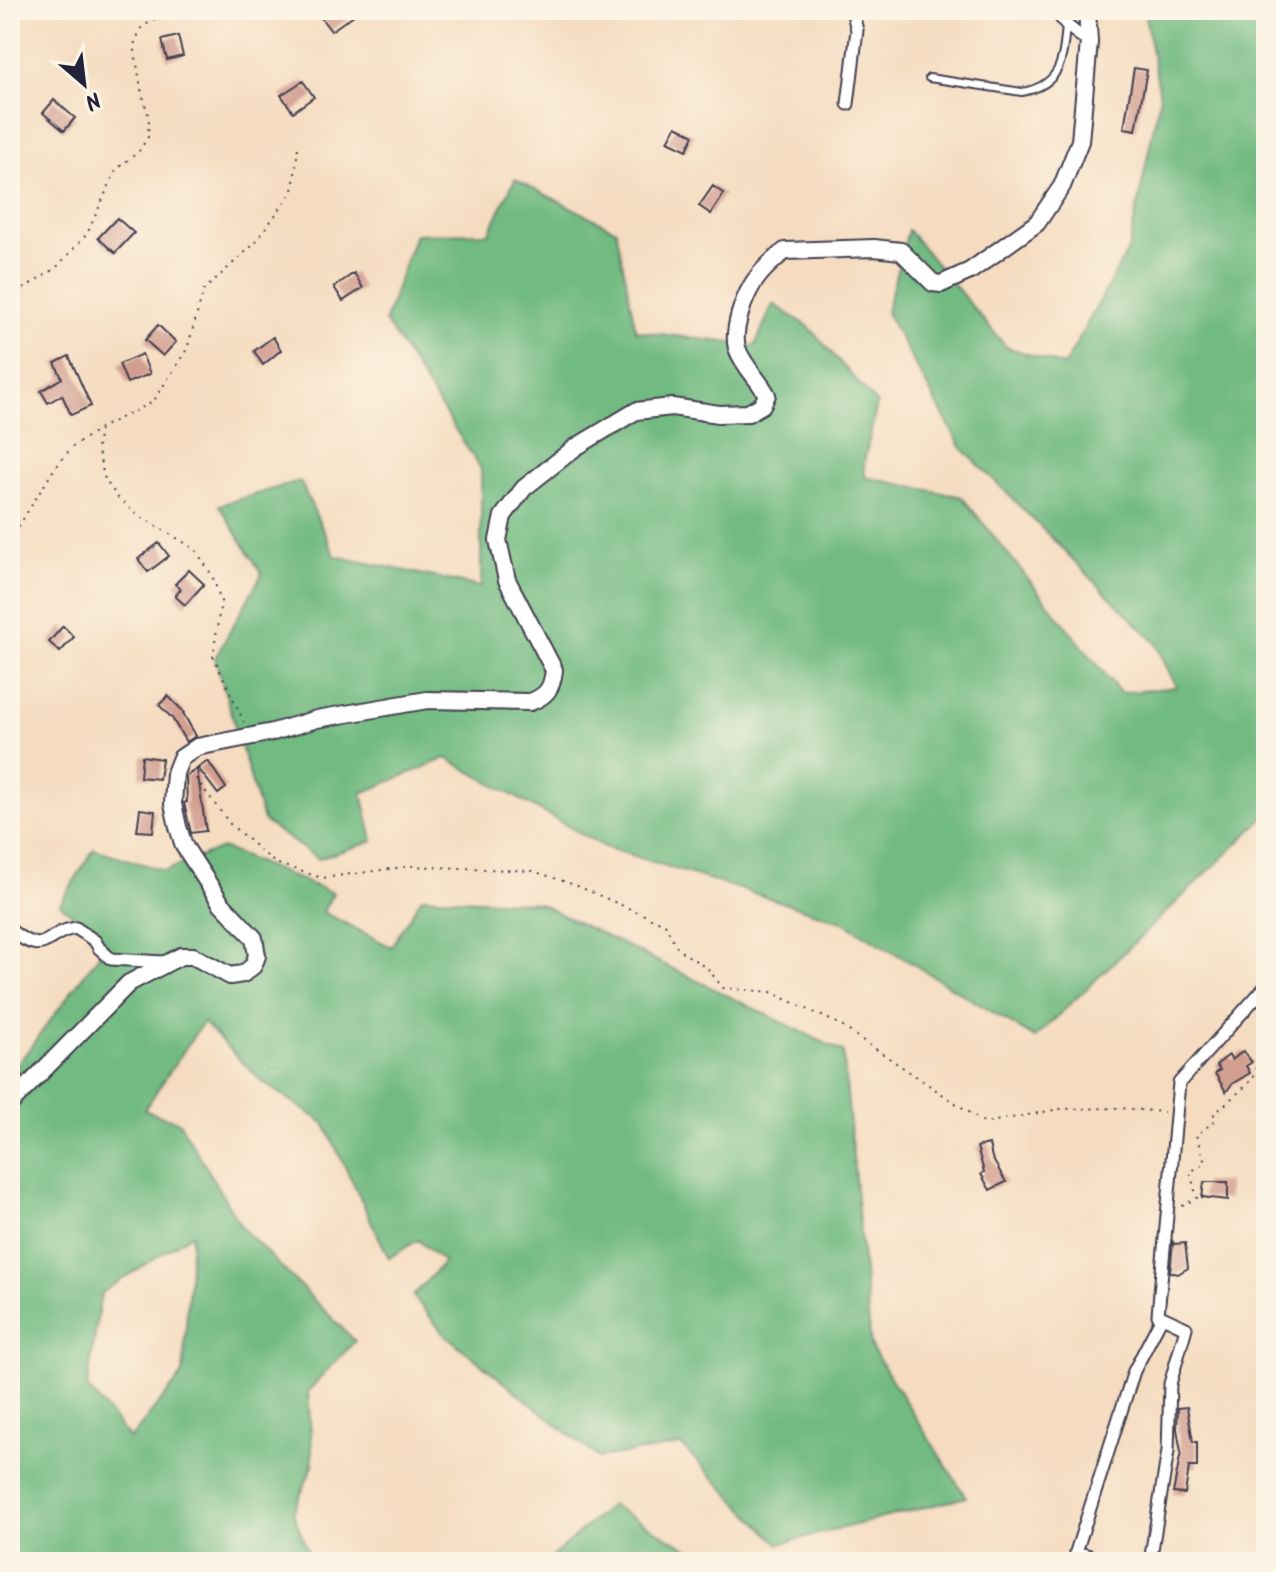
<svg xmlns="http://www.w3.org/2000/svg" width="1276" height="1572" viewBox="0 0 1276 1572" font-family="Kalam,sans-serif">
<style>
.forest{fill:#71ba81;stroke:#4a6e5e;stroke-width:2;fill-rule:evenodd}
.building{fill:#d29e90}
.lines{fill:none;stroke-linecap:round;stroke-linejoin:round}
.service-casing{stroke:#423e4f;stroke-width:10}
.minor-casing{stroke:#423e4f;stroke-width:15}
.secondary-casing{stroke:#423e4f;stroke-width:20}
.path{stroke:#423e4f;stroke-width:2;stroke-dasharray:2 6;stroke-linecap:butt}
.service{stroke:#fff;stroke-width:6}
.minor{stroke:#fff;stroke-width:11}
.secondary{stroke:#fff;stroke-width:16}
</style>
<rect width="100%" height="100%" fill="#fcf5e5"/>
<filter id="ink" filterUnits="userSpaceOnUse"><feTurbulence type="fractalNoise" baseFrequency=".0125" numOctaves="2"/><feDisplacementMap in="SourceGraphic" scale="16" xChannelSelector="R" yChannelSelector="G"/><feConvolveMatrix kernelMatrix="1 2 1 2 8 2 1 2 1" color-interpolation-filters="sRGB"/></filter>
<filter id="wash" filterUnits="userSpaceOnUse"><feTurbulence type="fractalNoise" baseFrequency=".006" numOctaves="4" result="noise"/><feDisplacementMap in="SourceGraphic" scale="32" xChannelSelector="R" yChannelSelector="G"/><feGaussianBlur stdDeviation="1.8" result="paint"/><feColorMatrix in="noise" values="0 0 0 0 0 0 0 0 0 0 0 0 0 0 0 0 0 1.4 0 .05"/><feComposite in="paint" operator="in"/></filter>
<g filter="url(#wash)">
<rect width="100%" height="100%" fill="#f5dcc0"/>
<!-- forest -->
<path class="forest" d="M 1144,10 L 1255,10 L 1264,37 L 1266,36 L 1266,816 L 1035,1038 L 842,921 L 605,847 L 446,758 L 362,793 L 373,841 L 318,859 L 263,821 L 215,658 L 262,574 L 219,505 L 300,481 L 335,556 L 481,587 L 481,469 L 385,321 L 415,234 L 489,233 L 515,179 L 616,230 L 636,331 L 755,346 L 773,304 L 808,326 L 877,404 L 864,462 L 865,477 L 962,497 L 1120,693 L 1176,687 L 1155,642 L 961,447 L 886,312 L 908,230 L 1006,347 L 1064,366 L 1129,248 L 1160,96 Z
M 222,848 L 333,893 L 323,912 L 391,947 L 422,897 L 538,903 L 843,1052 L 871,1347 L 966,1497 L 779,1544 L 681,1445 L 599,1458 L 444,1334 L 413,1296 L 444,1262 L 418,1240 L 389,1258 L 324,1123 L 260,1080 L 203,1022 L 144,1110 L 179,1122 L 242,1228 L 355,1341 L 308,1391 L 313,1465 L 293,1513 L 312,1562 L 10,1562 L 10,1092 L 12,1072 L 107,944 L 60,904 L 94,849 L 165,871 ZM 192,1234 L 183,1374 L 130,1439 L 87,1387 L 101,1293 Z
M 611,1505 L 712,1562 L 546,1562 Z"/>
<g id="blocks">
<!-- building -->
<path class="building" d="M 315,10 L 361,10 L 331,31 Z
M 178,36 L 183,56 L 167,60 L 162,40 Z
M 1134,68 L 1147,70 L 1136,130 L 1124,128 Z
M 303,81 L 314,97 L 293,112 L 281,95 Z
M 54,100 L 75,118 L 64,131 L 43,113 Z
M 676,126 L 694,135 L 687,150 L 668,141 Z
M 713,186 L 724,194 L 711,214 L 699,206 Z
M 117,218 L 134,233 L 115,253 L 98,238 Z
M 354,273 L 363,288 L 343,301 L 334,287 Z
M 158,325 L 176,342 L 163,356 L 145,340 Z
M 273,337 L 281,350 L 263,365 L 254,351 Z
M 142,354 L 150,374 L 127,383 L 119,364 Z
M 69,356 L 91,406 L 71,415 L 62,395 L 48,403 L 41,391 L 62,378 L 55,363 Z
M 159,543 L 169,556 L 148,572 L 138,559 Z
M 189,570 L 204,584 L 185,605 L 175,596 L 181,589 L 175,584 Z
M 63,626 L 74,637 L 60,652 L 49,642 Z
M 168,696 L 184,712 L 183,713 L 196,736 L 186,742 L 172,718 L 159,705 Z
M 142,756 L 162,759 L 159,779 L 140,777 Z
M 208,761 L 226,788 L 218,794 L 198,768 Z
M 197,769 L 206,831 L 191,833 L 184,803 L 187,802 L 186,776 Z
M 140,809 L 155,811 L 153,832 L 137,831 Z
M 1243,1051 L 1252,1062 L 1246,1066 L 1250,1073 L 1232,1084 L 1226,1092 L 1215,1073 L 1220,1070 L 1216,1065 L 1229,1055 L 1232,1060 Z
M 989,1144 L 992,1158 L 1006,1182 L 990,1190 L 981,1174 L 984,1172 L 977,1147 Z
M 1204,1182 L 1228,1182 L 1228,1200 L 1202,1197 Z
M 1173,1242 L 1174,1244 L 1185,1243 L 1188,1268 L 1178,1274 L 1170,1272 Z
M 1187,1407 L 1193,1442 L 1197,1442 L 1197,1467 L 1189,1467 L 1185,1494 L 1173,1493 L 1181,1452 L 1177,1429 L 1178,1408 Z"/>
</g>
</g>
<g filter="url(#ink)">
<use href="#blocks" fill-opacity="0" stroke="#423e4f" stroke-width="2"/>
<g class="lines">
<!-- service casing -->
<g class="service-casing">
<path id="service" d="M 929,78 L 1022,92 C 1062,85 1063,59 1066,25"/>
</g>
<!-- minor casing -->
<g class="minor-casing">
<path id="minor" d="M 1057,10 C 1062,25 1077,33 1089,42
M 848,104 L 857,30 L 852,10
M 10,930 C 49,960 43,932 76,928 L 95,941 L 99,948 L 111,959 L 164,962
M 1088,1562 L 1090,1556 L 1076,1552 L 1134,1371 L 1162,1317
M 1150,1562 L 1168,1451 L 1170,1384 L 1186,1328 L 1158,1315 L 1179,1083 L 1266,986"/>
</g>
<!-- secondary casing -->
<g class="secondary-casing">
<path id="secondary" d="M 10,1104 L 129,983 L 181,956 L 193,956 L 230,976 L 243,974 L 253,966 L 257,956 L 254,938 L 221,903 L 184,846 L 178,827 L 173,804 L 175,773 L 181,758 L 197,747 L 273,732 L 317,719 L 427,700 L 530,702 C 547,696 552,688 554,670 L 507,580 L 498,540 L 503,516 L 524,488 L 576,447 L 636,411 L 672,407 L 719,414 L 748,413 L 762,405 L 767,395 C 758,378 743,366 737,348 C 732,330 744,297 754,282 C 762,270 773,260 785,251 L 874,248 L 901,251 L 933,283 L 941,284 L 970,271 L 1037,223 L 1062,186 L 1080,141 L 1089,42 L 1087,10"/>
</g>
<!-- path -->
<path class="path" d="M 10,297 L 55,269 L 87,234 L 116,170 L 139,151 L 148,137 L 149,118 L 141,89 L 134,45 L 141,28 L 156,18 L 201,10
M 100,430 L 97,448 L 105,480 L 119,499 L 135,513 L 195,549 L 212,575 L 221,601 L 213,656 L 244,722
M 10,540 L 53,471 L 72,447 L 100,428 L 153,402 L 187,349 L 204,290 L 254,244 L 293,191 L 298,147
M 191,772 L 230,824 L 275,863 L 322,878 L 412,866 L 533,871 L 575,885 L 665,924 L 678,949 L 708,969 L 723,988 L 771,992 L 837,1023 L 985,1123 L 1059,1109 L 1119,1108 L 1164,1112
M 1182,1206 L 1197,1198 L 1190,1172 L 1205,1163 L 1196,1135 L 1215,1121 L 1214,1114 L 1248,1084 L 1255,1074 L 1259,1044 L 1266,1032"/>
<!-- service -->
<use href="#service" class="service"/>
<!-- minor -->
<use href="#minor" class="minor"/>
<!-- secondary -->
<use href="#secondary" class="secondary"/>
</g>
</g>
<!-- margin -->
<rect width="1276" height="1572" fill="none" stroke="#fcf5e5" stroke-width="40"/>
<!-- north arrow -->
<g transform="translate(84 84) rotate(152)" stroke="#fcf5e5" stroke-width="6" paint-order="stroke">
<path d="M0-6L14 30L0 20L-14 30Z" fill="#22223b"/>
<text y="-12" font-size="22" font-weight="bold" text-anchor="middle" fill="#22223b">N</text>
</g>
</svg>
